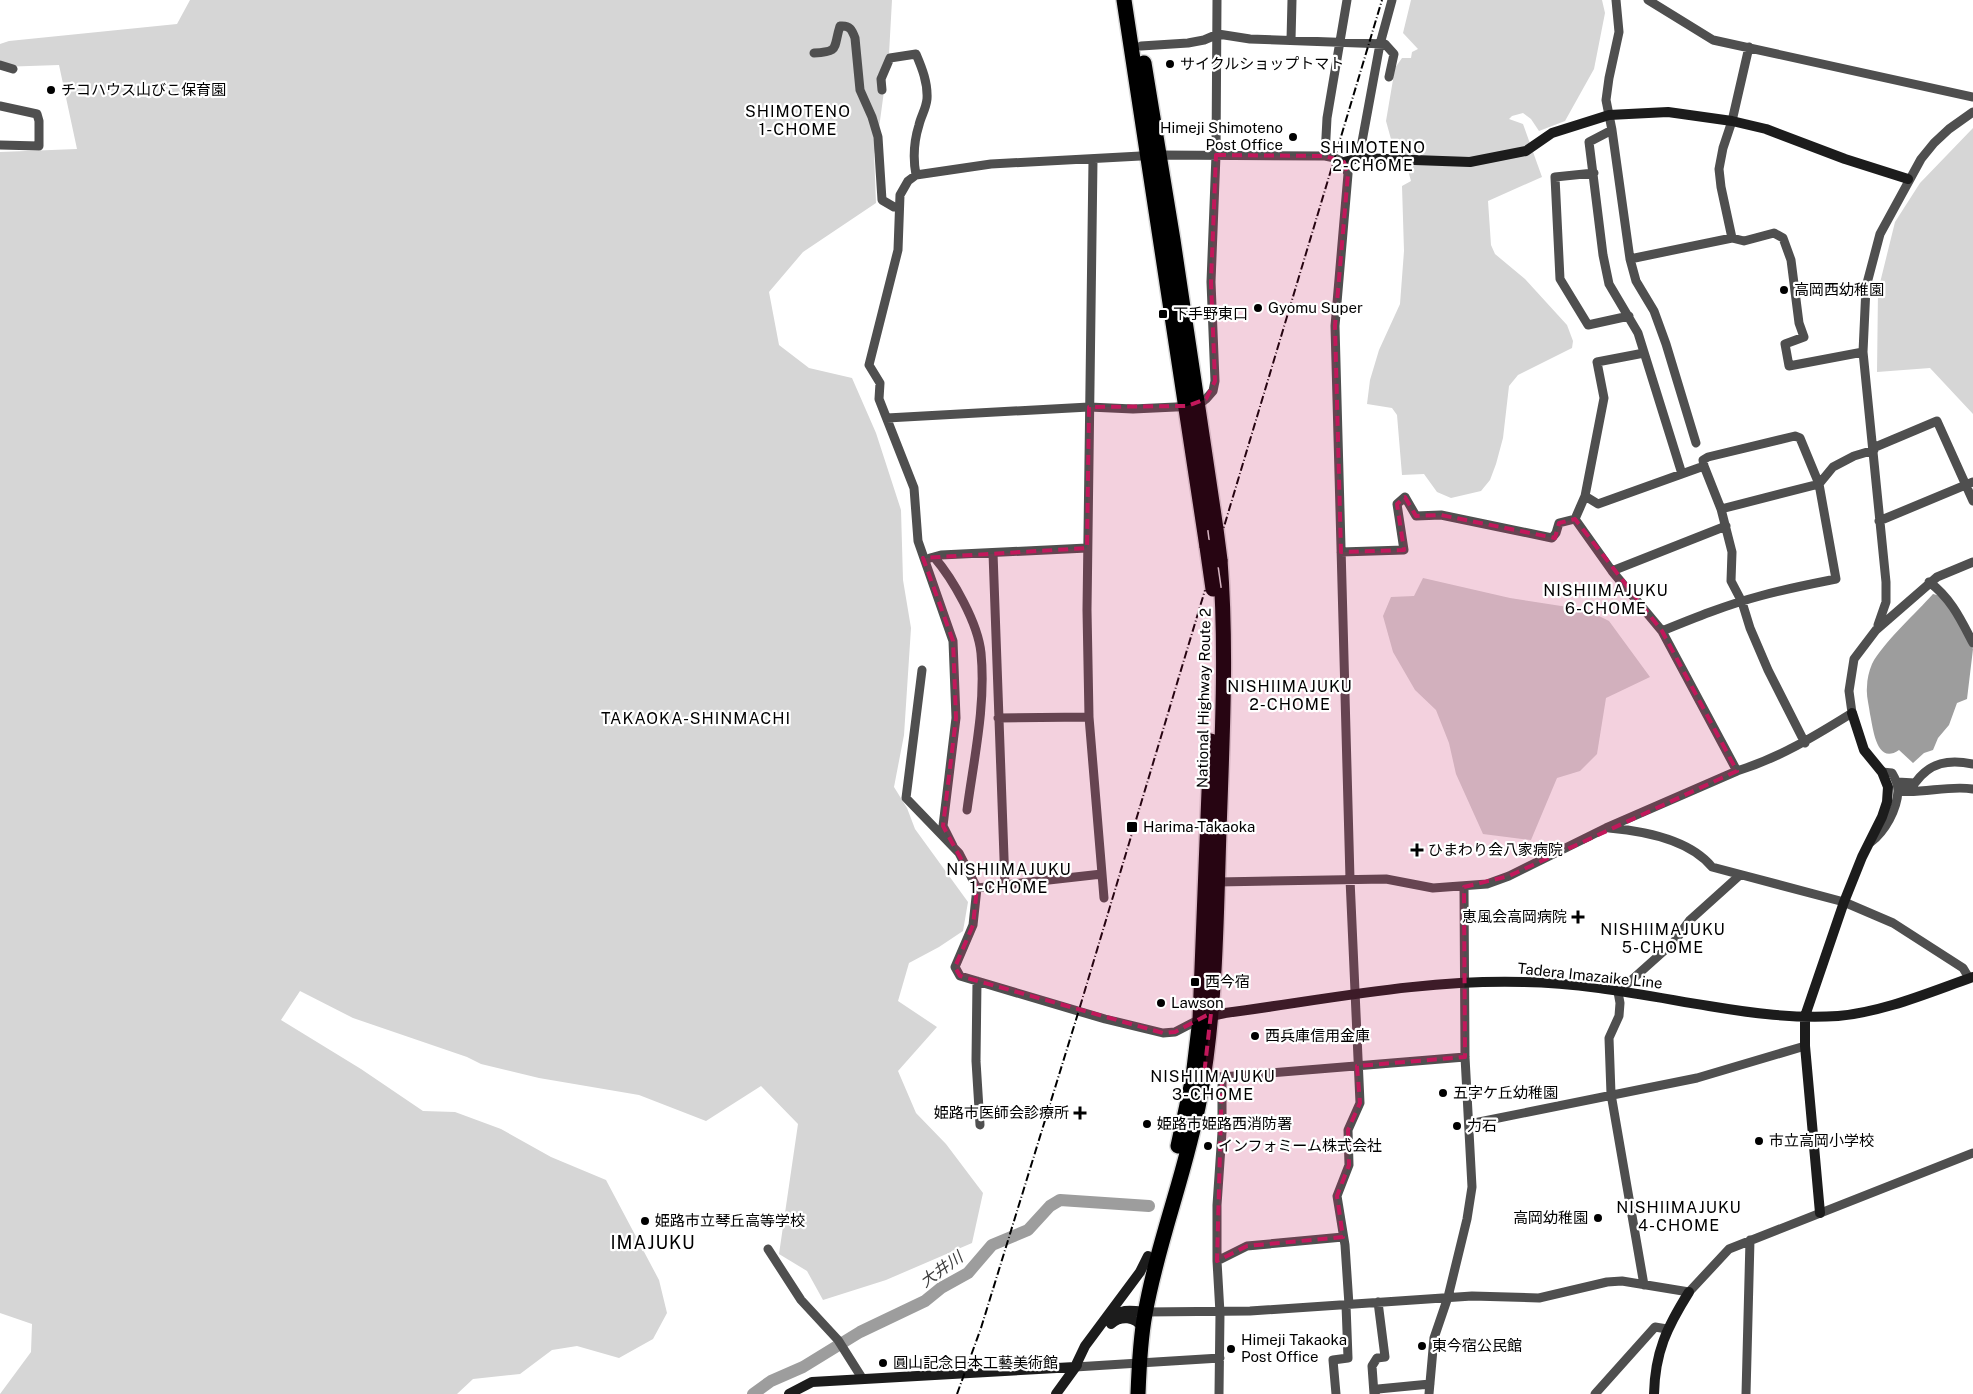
<svg xmlns="http://www.w3.org/2000/svg" width="1973" height="1394" viewBox="0 0 1973 1394" font-family="'Public Sans','Noto Sans JP',sans-serif">
<style>
.green{fill:#d6d6d6}
.water{fill:#9d9d9d}
.lines{fill:none;stroke-linecap:round;stroke-linejoin:round}
.river{stroke:#9d9d9d;stroke-width:12}
.highway-casing{stroke:#dbdbdb;stroke-width:18}
.street{stroke:#4f4f4f;stroke-width:9}
.secondary{stroke:#1c1c1c;stroke-width:10}
.highway{stroke:#000;stroke-width:15}
.rail{stroke:#000;stroke-width:2;stroke-dasharray:8 2.5 1 2.5;stroke-linecap:butt}
.highway-bridge-casing{stroke:#dbdbdb;stroke-width:18;stroke-linecap:butt}
.highway-bridge{stroke:#000;stroke-width:15}
.marked{fill:#c2185b;fill-opacity:0.2;stroke:#c2185b;stroke-width:4;stroke-dasharray:10 6;stroke-linejoin:round}
.poi-dot{fill:#000;stroke:#fff;stroke-width:2}
.labels{text-anchor:middle;stroke-width:4.5;stroke-linejoin:round;paint-order:stroke}
.poi-label{font-size:15px;fill:#000;stroke:#fff;text-anchor:start}
.street-label{font-size:15px;fill:#000;stroke:#fff}
.neighbourhood-label{font-size:16px;letter-spacing:1px;fill:#000;stroke:#fff}
.water-label{font-size:16px;font-style:italic;fill:#3e3e3e;stroke:#fff}
.quarter-label{font-size:18px;letter-spacing:1px;fill:#000;stroke:#fff}
</style>
<rect width="100%" height="100%" fill="#fff"/>
<!-- green -->
<path class="green" d="M 190,0 L 892,0 L 889,54 L 879,128 L 874,154 L 876,203 L 803,252 L 769,292 L 779,345 L 809,368 L 852,378 L 876,433 L 901,510 L 903,580 L 911,628 L 904,735 L 894,787 L 907,808 L 915,829 L 968,902 L 963,931 L 939,947 L 909,963 L 898,1001 L 937,1027 L 898,1071 L 916,1113 L 946,1144 L 983,1193 L 972,1243 L 886,1280 L 823,1300 L 807,1271 L 779,1254 L 798,1124 L 761,1086 L 706,1121 L 639,1095 L 539,1078 L 481,1064 L 467,1057 L 353,1018 L 300,991 L 281,1020 L 361,1069 L 423,1111 L 455,1112 L 501,1129 L 551,1157 L 606,1180 L 659,1280 L 667,1313 L 653,1339 L 619,1358 L 577,1346 L 552,1350 L 520,1374 L 473,1379 L 457,1394 L 0,1394 L 31,1352 L 32,1324 L 0,1313 L 0,152 L 77,149 L 59,65 L 0,67 L 0,44 L 9,41 L 177,24 Z
M 1411,0 L 1602,0 L 1605,13 L 1594,69 L 1565,121 L 1539,131 L 1531,119 L 1523,113 L 1512,116 L 1509,119 L 1523,124 L 1542,177 L 1488,201 L 1491,245 L 1495,254 L 1525,279 L 1567,325 L 1573,341 L 1572,348 L 1518,375 L 1509,386 L 1503,438 L 1496,464 L 1490,480 L 1481,491 L 1451,498 L 1437,492 L 1424,474 L 1402,475 L 1397,415 L 1392,408 L 1367,404 L 1370,380 L 1379,350 L 1400,304 L 1404,251 L 1402,186 L 1411,181 L 1402,149 L 1394,150 L 1386,121 L 1395,68 L 1402,58 L 1411,58 L 1412,52 L 1418,49 L 1403,33 Z
M 1973,128 L 1973,414 L 1930,368 L 1877,372 L 1878,291 L 1895,222 L 1920,183 Z
M 1423,578 L 1510,598 L 1587,610 L 1609,621 L 1650,677 L 1606,698 L 1597,754 L 1580,771 L 1557,778 L 1531,840 L 1483,834 L 1456,774 L 1449,743 L 1436,710 L 1415,690 L 1393,652 L 1383,616 L 1391,597 L 1414,596 Z"/>
<!-- water -->
<path class="water" d="M 1933,594 L 1945,597 L 1962,624 L 1973,649 L 1967,699 L 1957,703 L 1949,725 L 1938,738 L 1933,750 L 1924,753 L 1913,763 L 1899,750 C 1876,766 1873,727 1870,714 C 1869,705 1866,696 1867,687 C 1867,679 1869,671 1872,664 C 1882,644 1917,612 1933,594 Z"/>
<g class="lines">
<!-- river -->
<path class="river" d="M 753,1394 L 771,1381 L 803,1367 L 860,1332 L 925,1301 L 941,1288 L 968,1273 L 992,1245 L 1028,1230 L 1050,1206 L 1060,1200 L 1149,1206"/>
<!-- highway casing -->
<g class="highway-casing">
<path id="highway" d="M 1124,0 L 1207,547
M 1144,63 L 1173,240 L 1216,529
M 1178,1146 L 1193,1077 L 1200,1019 L 1211,741
M 1138,1394 C 1139,1367 1140,1340 1145,1314 C 1158,1240 1187,1170 1200,1097 C 1216,1009 1216,919 1219,831 C 1222,741 1227,650 1220,560"/>
</g>
<!-- street -->
<path class="street" d="M 1616,0 L 1619,32 L 1609,78 L 1606,100 L 1612,130 L 1630,259 L 1636,281 L 1654,311 L 1666,344 L 1696,443
M 1648,0 L 1713,40 L 1973,97
M 1291,40 L 1292,0
M 1141,46 L 1188,43 L 1204,40 L 1218,34 L 1250,39 L 1385,44 L 1394,54 L 1389,77
M 814,53 C 840,52 833,48 840,26 C 850,25 852,30 855,38 L 860,90 L 872,117 L 878,137 L 882,200 L 894,207 L 899,207
M 0,65 L 13,69
M 882,90 L 881,79 L 890,58 L 916,54 C 922,68 928,83 927,99 C 926,109 921,116 919,125 C 914,141 913,159 916,175
M 0,106 L 37,114 L 39,121 L 39,146 L 0,145
M 1612,130 L 1589,142 L 1603,255 L 1609,284 L 1638,333 L 1682,474
M 1325,156 L 1327,118 L 1347,0
M 1359,158 L 1380,44 L 1392,0
M 1093,160 L 1087,610 L 1089,717 L 1104,898
M 1594,173 L 1555,177 L 1560,279 L 1588,325 L 1629,316
M 1732,238 L 1721,187 L 1719,169 L 1723,148 L 1732,121 L 1749,47
M 1630,259 L 1732,238 L 1744,241 L 1774,233 L 1783,238 L 1791,260 L 1799,323 L 1804,337 L 1785,344 L 1789,366 L 1863,352
M 887,418 L 1089,407 L 1133,409 L 1197,406 L 1206,399 L 1213,391 L 1215,381 L 1211,282 L 1216,155 L 1217,0
M 1873,448 L 1937,421 L 1973,501
M 1585,496 L 1598,504 L 1704,466
M 1721,509 L 1819,484 L 1833,467 L 1854,456 L 1874,450
M 1575,519 L 1612,571 L 1662,631 L 1737,771
M 1879,521 L 1973,482
M 1341,552 L 1404,550 L 1397,504 L 1405,497 L 1416,516 L 1441,515 L 1552,538 L 1556,533 L 1559,523 L 1575,519 L 1585,496 L 1604,398 L 1597,362 L 1644,353
M 993,553 L 1005,885
M 934,557 C 953,579 978,623 981,653 C 986,705 974,758 967,810
M 930,558 L 941,555 L 1087,548
M 1612,571 L 1726,526
M 1929,582 C 1951,598 1961,620 1973,643
M 1878,625 L 1886,602 L 1886,582 L 1863,352 L 1866,287 L 1880,234 L 1921,159 L 1934,143 L 1949,129 L 1973,112
M 1662,631 C 1694,618 1726,605 1760,596 C 1785,589 1811,584 1836,579 L 1819,484 L 1800,438 L 1795,436 L 1708,457 L 1703,460 L 1704,466 L 1721,509 L 1732,552 L 1731,581 L 1742,602 L 1750,628 L 1768,670 L 1805,743
M 922,670 L 906,798 L 959,853 L 977,888 L 973,925 L 955,967 L 960,976 L 1105,1019 L 1163,1033 L 1175,1032 L 1200,1019
M 998,718 L 1089,717
M 1897,782 L 1915,783 C 1930,762 1949,759 1973,764
M 1898,791 C 1923,794 1948,785 1973,789
M 1609,828 C 1644,831 1689,839 1712,867 L 1844,902 L 1893,923 L 1963,968 L 1969,978
M 1871,842 C 1885,831 1897,810 1898,791 C 1898,784 1895,778 1892,773 L 1882,772
M 953,846 L 943,826 L 956,718 L 953,641 L 918,541 L 914,488 L 879,399 L 880,383 L 869,365 L 898,250 L 900,195 L 908,181 L 916,175 L 991,164 L 1159,155 L 1325,156 L 1335,158 L 1344,162 L 1348,174 L 1335,326 L 1350,879 L 1360,1103 L 1348,1130 L 1349,1165 L 1337,1196 L 1345,1245 L 1349,1305
M 1217,882 L 1386,879 L 1433,888 L 1487,884 L 1509,876 L 1606,828 L 1737,771 C 1779,758 1815,736 1852,713 L 1849,691 L 1854,659 L 1876,630 L 1937,577 L 1973,562
M 977,888 L 1102,874
M 977,981 L 976,1061 L 980,1125
M 1204,1075 L 1222,1077 L 1465,1057
M 1469,1124 L 1697,1078 L 1805,1046
M 768,1249 L 801,1300 L 838,1340 L 862,1378
M 1217,1261 L 1247,1246 L 1343,1237
M 1644,1285 L 1611,1094 L 1609,1038 L 1619,1016 L 1620,1003 L 1618,992 L 1674,942 L 1690,920 L 1740,875
M 1145,1312 L 1250,1311 L 1472,1296 L 1539,1298 L 1607,1282 L 1622,1281 L 1689,1292 L 1729,1249 L 1973,1153
M 1075,1367 L 1220,1358
M 1219,1394 L 1220,1313 L 1217,1261 L 1217,1205 L 1222,1132 L 1222,1077
M 1336,1394 L 1333,1360 L 1348,1358 L 1346,1305
M 1374,1394 L 1372,1366 L 1377,1358 L 1385,1357 L 1378,1302
M 1374,1394 L 1378,1389 L 1430,1384
M 1429,1394 L 1434,1338 L 1448,1297 L 1467,1219 L 1472,1187 L 1465,1057 L 1464,887
M 1595,1394 L 1655,1327 L 1667,1329
M 1746,1394 L 1750,1240"/>
<!-- secondary -->
<path class="secondary" d="M 1344,162 L 1359,158 L 1470,162 L 1526,151 L 1552,133 L 1609,115 L 1668,112 L 1732,121 L 1766,129 L 1845,159 L 1908,179
M 1206,1017 L 1225,1013 C 1324,1000 1423,979 1524,982 C 1586,983 1648,996 1709,1006 C 1751,1013 1795,1019 1838,1016 C 1884,1012 1930,992 1973,977
M 1820,1213 L 1805,1046 L 1805,1016 L 1844,902 L 1862,857 L 1882,817 L 1887,802 L 1888,787 L 1882,772 L 1864,750 L 1852,713
M 1110,1321 C 1120,1308 1130,1310 1145,1312
M 1111,1324 C 1121,1315 1135,1317 1142,1327
M 1075,1367 L 1085,1346 L 1140,1272 L 1148,1256
M 789,1394 L 812,1382 L 1075,1367
M 1056,1394 L 1077,1365
M 1654,1394 C 1655,1352 1667,1327 1689,1292"/>
<!-- highway -->
<use href="#highway" class="highway"/>
<!-- rail -->
<path class="rail" d="M 957,1394 L 981,1328 L 1079,1010 L 1382,0"/>
<!-- highway-bridge casing -->
<g class="highway-bridge-casing">
<path id="highway-bridge" d="M 1216,529 L 1220,560
M 1207,547 L 1213,589"/>
</g>
<!-- highway-bridge -->
<use href="#highway-bridge" class="highway-bridge"/>
</g>
<!-- marked area -->
<path class="marked" d="M 1216,155 L 1325,156 L 1344,162 L 1348,174 L 1335,326 L 1341,552 L 1404,550 L 1397,504 L 1405,497 L 1416,516 L 1441,515 L 1555,538 L 1559,523 L 1575,519 L 1662,631 L 1737,771 L 1509,876 L 1464,887 L 1465,1057 L 1357,1066 L 1360,1103 L 1348,1130 L 1349,1165 L 1337,1196 L 1343,1237 L 1247,1246 L 1217,1261 L 1222,1077 L 1204,1075 L 1211,1013 L 1175,1032 L 1163,1033 L 960,976 L 955,967 L 973,925 L 977,888 L 943,826 L 956,718 L 953,641 L 923,558 L 1087,548 L 1089,407 L 1187,406 L 1206,399 L 1215,381 L 1211,282 Z"/>
<!-- markers -->
<g class="poi-dot">
<circle cx="1170" cy="64" r="5"/>
<circle cx="51" cy="90" r="5"/>
<circle cx="1293" cy="137" r="5"/>
<circle cx="1784" cy="290" r="5"/>
<circle cx="1258" cy="308" r="5"/>
<rect x="1158" y="309" width="10" height="10" rx="2.5"/>
<rect x="1126" y="821" width="12" height="12" rx="2.5"/>
<path d="M1414.5 842.5h5v5h5v5h-5v5h-5v-5h-5v-5h5z"/>
<path d="M1575.5 909.5h5v5h5v5h-5v5h-5v-5h-5v-5h5z"/>
<rect x="1190" y="977" width="10" height="10" rx="2.5"/>
<circle cx="1161" cy="1003" r="5"/>
<circle cx="1255" cy="1036" r="5"/>
<circle cx="1443" cy="1093" r="5"/>
<path d="M1077.5 1105.5h5v5h5v5h-5v5h-5v-5h-5v-5h5z"/>
<circle cx="1147" cy="1124" r="5"/>
<circle cx="1457" cy="1126" r="5"/>
<circle cx="1759" cy="1141" r="5"/>
<circle cx="1208" cy="1146" r="5"/>
<circle cx="1598" cy="1218" r="5"/>
<circle cx="645" cy="1221" r="5"/>
<circle cx="1422" cy="1346" r="5"/>
<circle cx="1231" cy="1349" r="5"/>
<circle cx="883" cy="1363" r="5"/>
</g>
<g class="labels">
<!-- poi labels -->
<g class="poi-label">
<text x="1180" y="69">サイクルショップトマト</text>
<text x="61" y="95">チコハウス山びこ保育園</text>
<text x="1283" y="133" text-anchor="end">Himeji Shimoteno<tspan x="1283" dy="17">Post Office</tspan></text>
<text x="1794" y="295">高岡西幼稚園</text>
<text x="1268" y="313">Gyomu Super</text>
<text x="1173" y="319">下手野東口</text>
<text x="1143" y="832">Harima-Takaoka</text>
<text x="1428" y="855">ひまわり会八家病院</text>
<text x="1567" y="922" text-anchor="end">恵風会高岡病院</text>
<text x="1205" y="987">西今宿</text>
<text x="1171" y="1008">Lawson</text>
<text x="1265" y="1041">西兵庫信用金庫</text>
<text x="1453" y="1098">五字ケ丘幼稚園</text>
<text x="1069" y="1118" text-anchor="end">姫路市医師会診療所</text>
<text x="1157" y="1129">姫路市姫路西消防署</text>
<text x="1467" y="1131">力石</text>
<text x="1769" y="1146">市立高岡小学校</text>
<text x="1218" y="1151">インフォミーム株式会社</text>
<text x="1588" y="1223" text-anchor="end">高岡幼稚園</text>
<text x="655" y="1226">姫路市立琴丘高等学校</text>
<text x="1241" y="1345">Himeji Takaoka<tspan x="1241" dy="17">Post Office</tspan></text>
<text x="1432" y="1351">東今宿公民館</text>
<text x="893" y="1368">圓山記念日本工藝美術館</text>
</g>
<!-- street labels -->
<g class="street-label">
<text transform="translate(1204 698) rotate(-89)" y="5">National Highway Route 2</text>
<text transform="translate(1590 976) rotate(6)" y="5">Tadera Imazaike Line</text>
</g>
<!-- neighbourhood labels -->
<g class="neighbourhood-label">
<text x="798" y="117">SHIMOTENO<tspan x="798" dy="18">1-CHOME</tspan></text>
<text x="1373" y="153">SHIMOTENO<tspan x="1373" dy="18">2-CHOME</tspan></text>
<text x="1606" y="596">NISHIIMAJUKU<tspan x="1606" dy="18">6-CHOME</tspan></text>
<text x="1290" y="692">NISHIIMAJUKU<tspan x="1290" dy="18">2-CHOME</tspan></text>
<text x="696" y="724">TAKAOKA-SHINMACHI</text>
<text x="1009" y="875">NISHIIMAJUKU<tspan x="1009" dy="18">1-CHOME</tspan></text>
<text x="1663" y="935">NISHIIMAJUKU<tspan x="1663" dy="18">5-CHOME</tspan></text>
<text x="1213" y="1082">NISHIIMAJUKU<tspan x="1213" dy="18">3-CHOME</tspan></text>
<text x="1679" y="1213">NISHIIMAJUKU<tspan x="1679" dy="18">4-CHOME</tspan></text>
</g>
<!-- water labels -->
<g class="water-label">
<text transform="translate(941 1269) rotate(-36)" y="6">大井川</text>
</g>
<!-- quarter labels -->
<g class="quarter-label">
<text x="653" y="1249">IMAJUKU</text>
</g>
</g>
</svg>
